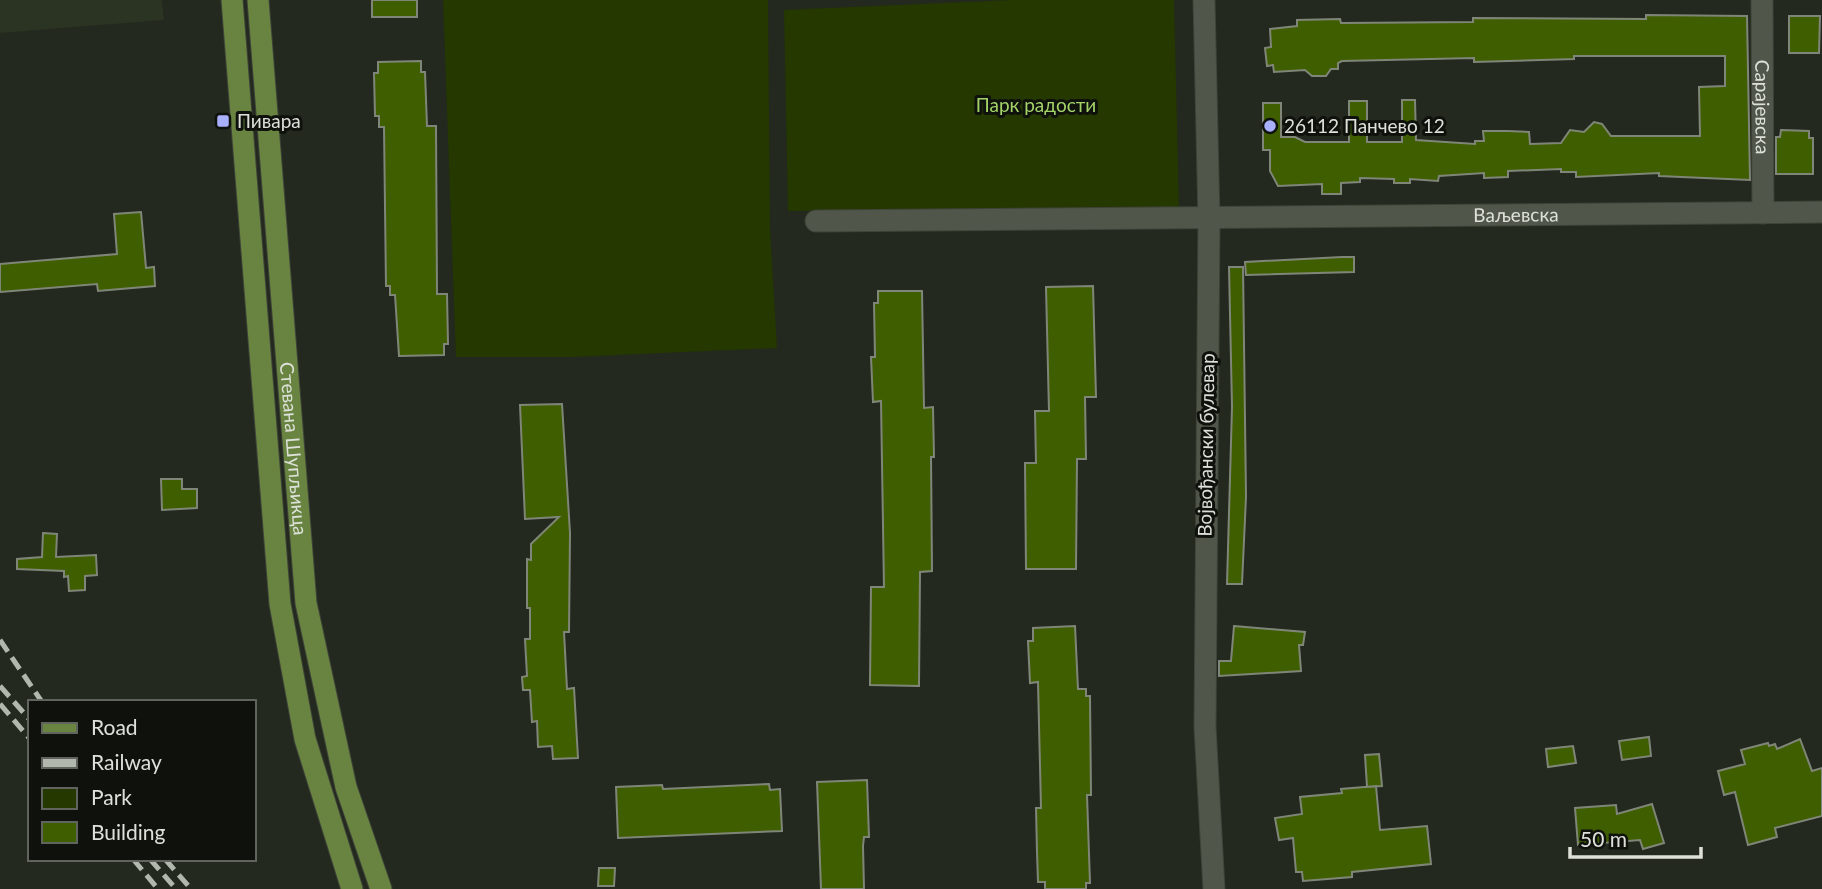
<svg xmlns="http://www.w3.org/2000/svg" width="1822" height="889" viewBox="0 0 1822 889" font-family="Lato,sans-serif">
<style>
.built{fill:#2b3322}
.green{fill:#243800}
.building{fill:#3f5e00;stroke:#7f8678;stroke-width:2}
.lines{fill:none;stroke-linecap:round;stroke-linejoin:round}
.minor-casing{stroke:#3f4339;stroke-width:23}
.major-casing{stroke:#3f4339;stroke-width:23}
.minor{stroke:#50574a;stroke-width:21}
.major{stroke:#688440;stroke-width:21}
.rail{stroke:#b2b7ae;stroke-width:5;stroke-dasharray:14 7;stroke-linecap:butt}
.poi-dot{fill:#a8b0fc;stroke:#0e110c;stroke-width:2.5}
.labels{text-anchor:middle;stroke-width:6;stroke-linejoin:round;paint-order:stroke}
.park-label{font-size:19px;fill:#a4d367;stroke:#0e110c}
.street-label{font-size:19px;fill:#dde1d9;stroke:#0e110c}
.poi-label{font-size:19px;fill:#dde1d9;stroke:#0e110c;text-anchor:start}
</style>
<rect width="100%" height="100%" fill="#23291e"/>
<!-- built -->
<path class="built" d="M 0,0 L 162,0 L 164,20 L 0,33 Z"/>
<!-- green -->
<path class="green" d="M 443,0 L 768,0 L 770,229 L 777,348 L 571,357 L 456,357 Z
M 1012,0 L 1174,0 L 1179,209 L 788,211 L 784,10 Z"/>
<!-- building -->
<path class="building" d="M 372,0 L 417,0 L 417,17 L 372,17 Z
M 1646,15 L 1747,16 L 1750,180 L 1659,176 L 1659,173 L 1576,177 L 1576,172 L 1561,172 L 1561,169 L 1508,171 L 1508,177 L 1484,178 L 1484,173 L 1439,176 L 1438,181 L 1410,179 L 1410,183 L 1394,183 L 1394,179 L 1360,178 L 1360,182 L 1341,183 L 1341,194 L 1322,194 L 1322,184 L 1278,186 L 1270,171 L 1270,150 L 1263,150 L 1263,103 L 1281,103 L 1281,137 L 1295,137 L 1305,142 L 1349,142 L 1349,101 L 1367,101 L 1367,142 L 1402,142 L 1402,100 L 1415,100 L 1416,140 L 1475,144 L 1475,141 L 1484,141 L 1483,131 L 1507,131 L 1529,132 L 1530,144 L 1561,143 L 1570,130 L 1584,132 L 1594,122 L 1602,124 L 1611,136 L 1700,136 L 1699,87 L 1725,86 L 1725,56 L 1574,56 L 1574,59 L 1474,62 L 1474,58 L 1342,61 L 1338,63 L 1338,69 L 1331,69 L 1326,76 L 1312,76 L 1305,70 L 1274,72 L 1273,65 L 1267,66 L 1265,48 L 1271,47 L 1270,29 L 1297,26 L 1297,20 L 1340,19 L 1341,23 L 1473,22 L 1473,18 L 1646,19 Z
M 1789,16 L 1820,16 L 1819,53 L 1789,53 Z
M 421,61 L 421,72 L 425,72 L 427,126 L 436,126 L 437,294 L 447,294 L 448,344 L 444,344 L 444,355 L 399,356 L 395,295 L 390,295 L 390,286 L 386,286 L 384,127 L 379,127 L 379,116 L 375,116 L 374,73 L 378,73 L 378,62 Z
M 1781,130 L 1809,131 L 1809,138 L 1813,138 L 1813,174 L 1776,174 L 1776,137 L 1780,137 Z
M 141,212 L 146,268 L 154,267 L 155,286 L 98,291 L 97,284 L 0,292 L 0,264 L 117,254 L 114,214 Z
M 1342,257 L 1354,257 L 1354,272 L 1246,275 L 1245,262 Z
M 1229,267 L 1243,267 L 1246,497 L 1242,584 L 1227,584 L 1232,407 Z
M 1093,286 L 1096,397 L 1085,397 L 1086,459 L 1077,459 L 1076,569 L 1026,569 L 1025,463 L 1036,463 L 1035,411 L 1049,411 L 1046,287 Z
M 878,291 L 922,291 L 924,408 L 933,407 L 934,457 L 931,457 L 932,571 L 920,572 L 919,686 L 870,685 L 871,587 L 884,587 L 881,401 L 873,402 L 871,357 L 875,357 L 874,303 L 878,303 Z
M 562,404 L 570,533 L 569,632 L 564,632 L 567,689 L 574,688 L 578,758 L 553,759 L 552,746 L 538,747 L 537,721 L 532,722 L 530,690 L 523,690 L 522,677 L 527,676 L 525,639 L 530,639 L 530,608 L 527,608 L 527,559 L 531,560 L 531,544 L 559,517 L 525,519 L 520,405 Z
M 161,479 L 182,479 L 182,489 L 197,489 L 197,508 L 162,510 Z
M 43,533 L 57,534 L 56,557 L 96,555 L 97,575 L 85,576 L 85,590 L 69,591 L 68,576 L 64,577 L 64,571 L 17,569 L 17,559 L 42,557 Z
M 1075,626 L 1078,689 L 1086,689 L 1086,696 L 1090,696 L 1091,795 L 1087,795 L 1090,883 L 1086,883 L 1086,889 L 1045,889 L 1045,882 L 1038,882 L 1037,852 L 1036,808 L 1041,808 L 1038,682 L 1030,683 L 1028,641 L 1033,641 L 1033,628 Z
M 1234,626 L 1305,632 L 1303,645 L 1299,645 L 1301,671 L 1219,676 L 1219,661 L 1231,661 Z
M 1649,737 L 1651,756 L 1622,760 L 1619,741 Z
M 1800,739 L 1812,771 L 1822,768 L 1822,816 L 1775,828 L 1777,837 L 1748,845 L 1735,792 L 1724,795 L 1718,771 L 1745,764 L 1741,750 L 1768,743 L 1769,746 L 1775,744 L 1777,749 Z
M 1573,746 L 1576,763 L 1548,767 L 1546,749 Z
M 1379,754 L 1382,786 L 1367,787 L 1365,755 Z
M 867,780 L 869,837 L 864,837 L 863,846 L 864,889 L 821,889 L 817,782 Z
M 769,784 L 770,790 L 780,789 L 782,831 L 618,838 L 616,787 L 662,785 L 663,789 Z
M 1376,786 L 1380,830 L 1427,826 L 1431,864 L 1352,872 L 1352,877 L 1303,881 L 1302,872 L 1296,872 L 1293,838 L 1279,840 L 1275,818 L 1302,814 L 1300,797 L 1342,793 L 1341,789 Z
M 1652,804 L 1664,843 L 1643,849 L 1640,840 L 1578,845 L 1575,808 L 1616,805 L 1617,814 Z
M 599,868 L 615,868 L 614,886 L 598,886 Z"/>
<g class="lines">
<!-- minor casing -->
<g class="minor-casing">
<g id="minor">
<path d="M 1204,0 L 1209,220 L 1205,727 L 1214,889"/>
<path id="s1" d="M 1762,0 L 1763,213"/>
<path id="s2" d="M 816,221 L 1822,212"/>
</g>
</g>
<!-- major casing -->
<g class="major-casing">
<g id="major">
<path d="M 232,0 L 280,604 L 305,739 L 352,889"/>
<path id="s3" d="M 258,0 L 306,603 L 346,787 L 381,889"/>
</g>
</g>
<!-- minor -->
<use href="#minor" class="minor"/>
<!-- major -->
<use href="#major" class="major"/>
<!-- rail -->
<path class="rail" d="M 0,640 L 42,702
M 0,686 L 30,720
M 0,704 L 30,739
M 133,859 L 158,889
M 150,859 L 176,889
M 165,859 L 191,889"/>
</g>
<!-- markers -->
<g class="poi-dot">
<rect x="216" y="114" width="14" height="14" rx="3.5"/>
<circle cx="1270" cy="126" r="7"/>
</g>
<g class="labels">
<!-- park labels -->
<g class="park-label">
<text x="1036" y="112">Парк радости</text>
</g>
<!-- street labels -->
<g class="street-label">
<text dy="7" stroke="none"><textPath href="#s1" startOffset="107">Сарајевска</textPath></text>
<text dy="7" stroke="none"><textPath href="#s2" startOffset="700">Ваљевска</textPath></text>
<text transform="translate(1206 445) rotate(-89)" y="7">Војвођански булевар</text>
<text dy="7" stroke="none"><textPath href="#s3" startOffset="450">Стевана Шупљикца</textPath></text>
</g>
<!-- poi labels -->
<g class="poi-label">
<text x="237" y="128">Пивара</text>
<text x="1284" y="133">26112 Панчево 12</text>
</g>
</g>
<!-- legend -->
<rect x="28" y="700" width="228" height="161" fill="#0e110c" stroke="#61645e" stroke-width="2"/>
<rect x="42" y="723" width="35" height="10" fill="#688440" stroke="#61645e" stroke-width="2"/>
<text x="91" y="735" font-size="21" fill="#dde1d9">Road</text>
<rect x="42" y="758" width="35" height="10" fill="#b2b7ae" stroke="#61645e" stroke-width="2"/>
<text x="91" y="770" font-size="21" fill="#dde1d9">Railway</text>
<rect x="42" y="788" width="35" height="21" fill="#243800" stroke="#61645e" stroke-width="2"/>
<text x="91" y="805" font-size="21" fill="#dde1d9">Park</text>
<rect x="42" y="822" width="35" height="21" fill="#3f5e00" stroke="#61645e" stroke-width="2"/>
<text x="91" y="840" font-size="21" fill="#dde1d9">Building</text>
<!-- scale -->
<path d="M1570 847v10h131v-10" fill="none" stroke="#dde1d9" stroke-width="3.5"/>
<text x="1580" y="847" font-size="21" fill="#dde1d9" stroke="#0e110c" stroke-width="5" paint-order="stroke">50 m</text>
</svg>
